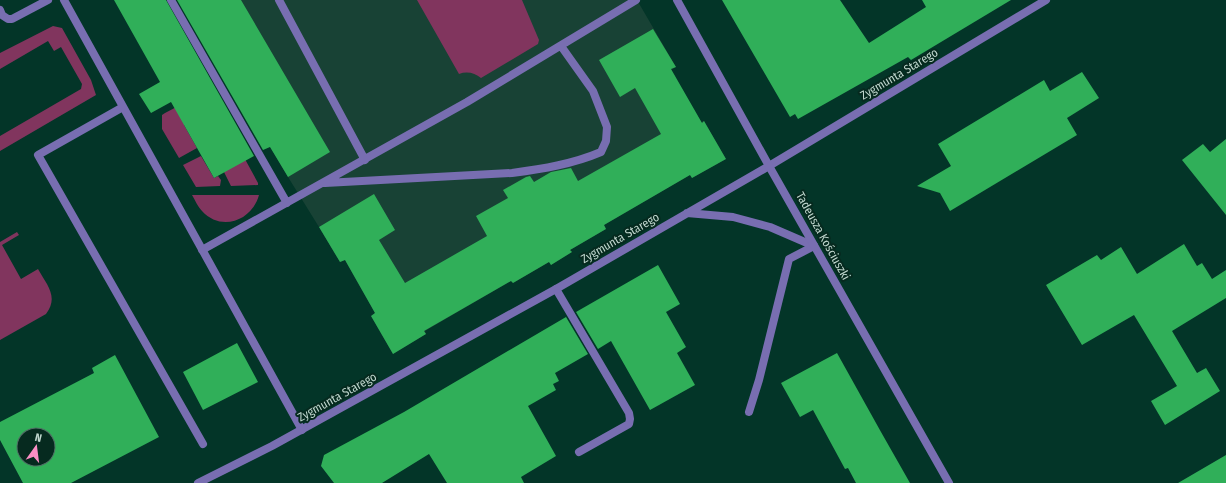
<svg xmlns="http://www.w3.org/2000/svg" width="1226" height="483" viewBox="0 0 1226 483" font-family="'Fira Sans Condensed',sans-serif">
<style>
.built{fill:#184235}
.green{fill:#81355e}
.building{fill:#30af59;fill-rule:evenodd}
.lines{fill:none;stroke-linecap:round;stroke-linejoin:round}
.service{stroke:#786eb1;stroke-width:8}
.minor{stroke:#786eb1;stroke-width:8}
.tertiary{stroke:#786eb1;stroke-width:8}
.labels{text-anchor:middle;stroke-width:4;stroke-linejoin:round;paint-order:stroke}
.street-label{font-size:12px;fill:#c0d7ce;stroke:#062a1f}
</style>
<rect width="100%" height="100%" fill="#033528"/>
<!-- built -->
<path class="built" d="M 184,0 L 637,0 L 676,67 L 671,70 L 701,122 L 704,121 L 726,159 L 692,178 L 690,175 L 604,225 L 606,229 L 570,250 L 572,252 L 551,265 L 549,262 L 513,283 L 511,281 L 425,331 L 426,334 L 393,354 L 371,316 L 375,313 L 345,260 L 340,262 L 319,227 L 288,177 Z"/>
<!-- green -->
<path class="green" d="M 417,0 L 522,0 L 539,40 L 538,44 L 481,78 C 475,73 467,71 459,74 Z
M 53,26 L 62,28 L 91,80 L 96,95 L 0,151 L 0,136 L 81,89 L 82,84 L 61,47 L 54,51 L 48,41 L 0,69 L 0,53 Z
M 207,91 L 184,125 L 197,148 L 179,158 L 162,129 L 162,115 L 165,113 Z
M 234,139 L 258,183 L 258,185 L 231,186 L 224,172 Z
M 201,156 L 214,178 L 218,176 L 221,180 L 220,186 L 196,187 L 183,165 Z
M 192,195 L 259,195 C 252,221 221,232 202,211 C 198,207 195,200 192,195 Z
M 17,232 L 19,235 L 2,245 L 21,279 L 38,269 C 47,285 59,297 46,314 L 0,340 L 0,242 Z"/>
<!-- building -->
<path class="building" d="M 114,0 L 166,0 L 254,156 L 214,178 L 171,102 L 151,113 L 139,94 L 160,82 Z
M 177,0 L 241,0 L 330,152 L 288,177 L 270,147 L 263,150 Z
M 722,0 L 840,0 L 869,43 L 926,7 L 922,0 L 1011,0 L 911,60 L 908,57 L 798,119 L 795,114 L 790,117 Z
M 653,29 L 676,67 L 671,69 L 702,123 L 704,121 L 726,159 L 692,178 L 690,175 L 604,225 L 606,229 L 570,250 L 572,252 L 551,265 L 549,262 L 513,283 L 511,281 L 424,331 L 426,334 L 393,354 L 371,316 L 375,313 L 345,260 L 340,262 L 319,227 L 374,194 L 395,230 L 379,240 L 405,283 L 487,236 L 476,216 L 508,198 L 503,190 L 526,177 L 530,176 L 534,182 L 551,172 L 571,168 L 578,181 L 661,134 L 635,88 L 620,97 L 599,60 Z
M 1082,72 L 1099,98 L 1067,118 L 1077,135 L 950,211 L 940,193 L 917,186 L 951,166 L 938,144 L 1044,80 L 1050,91 Z
M 1226,139 L 1226,215 L 1182,160 L 1203,144 L 1210,152 Z
M 1184,244 L 1197,266 L 1202,263 L 1212,279 L 1226,270 L 1226,298 L 1172,331 L 1197,373 L 1206,368 L 1220,391 L 1165,425 L 1151,401 L 1177,386 L 1134,315 L 1082,345 L 1046,285 L 1097,255 L 1101,260 L 1121,247 L 1137,274 Z
M 658,265 L 680,304 L 666,312 L 686,347 L 677,353 L 695,385 L 650,410 L 611,341 L 598,349 L 576,312 Z
M 566,317 L 588,354 L 555,373 L 559,381 L 553,384 L 556,390 L 528,406 L 556,456 L 521,477 L 524,483 L 447,483 L 429,454 L 382,483 L 334,483 L 321,466 L 324,455 L 404,412 Z
M 237,343 L 258,382 L 203,410 L 183,372 Z
M 837,353 L 881,432 L 910,483 L 856,483 L 848,468 L 845,469 L 813,410 L 800,417 L 781,383 Z
M 115,355 L 159,437 L 71,483 L 23,483 L 0,440 L 0,422 L 94,373 L 92,368 ZM 24,435 L 48,435 L 48,459 L 24,459 Z
M 1226,455 L 1226,483 L 1178,483 Z"/>
<g class="lines">
<!-- service -->
<path class="service" d="M 64,0 L 302,430
M 171,0 L 287,203
M 279,0 L 365,160
M 0,10 L 2,15 L 8,19 L 12,19 L 48,0
M 123,107 L 38,155 L 203,444
M 325,183 L 512,173 C 542,169 573,164 601,152 L 606,141 L 607,127 L 593,91 L 561,46
M 202,250 L 467,102 L 636,0
M 556,289 L 629,413 L 630,419 L 629,424 L 579,452
M 749,412 L 759,380 L 789,259 L 814,246"/>
<!-- minor -->
<path class="minor" d="M 687,213 L 733,217 L 770,227 L 814,246
M 198,483 L 272,446 L 556,289 L 769,166 L 1046,0"/>
<!-- tertiary -->
<path class="tertiary" d="M 677,0 L 769,166 L 949,483"/>
</g>
<g class="labels">
<!-- street labels -->
<g class="street-label">
<text transform="translate(899 74) rotate(-31)" y="4">Zygmunta Starego</text>
<text transform="translate(823 236) rotate(61)" y="4">Tadeusza Kościuszki</text>
<text transform="translate(620 238) rotate(-30)" y="4">Zygmunta Starego</text>
<text transform="translate(337 397) rotate(-29)" y="4">Zygmunta Starego</text>
</g>
</g>
<!-- north arrow -->
<g transform="translate(36 447) rotate(14)"><circle r="19" fill="#062a1f" stroke="#506f65"/>
<path d="M0-3L7 15L0 10L-7 15Z" fill="#fb8fc5"/>
<text y="-6" font-size="11" font-weight="bold" text-anchor="middle" fill="#c0d7ce">N</text>
</g>
</svg>
